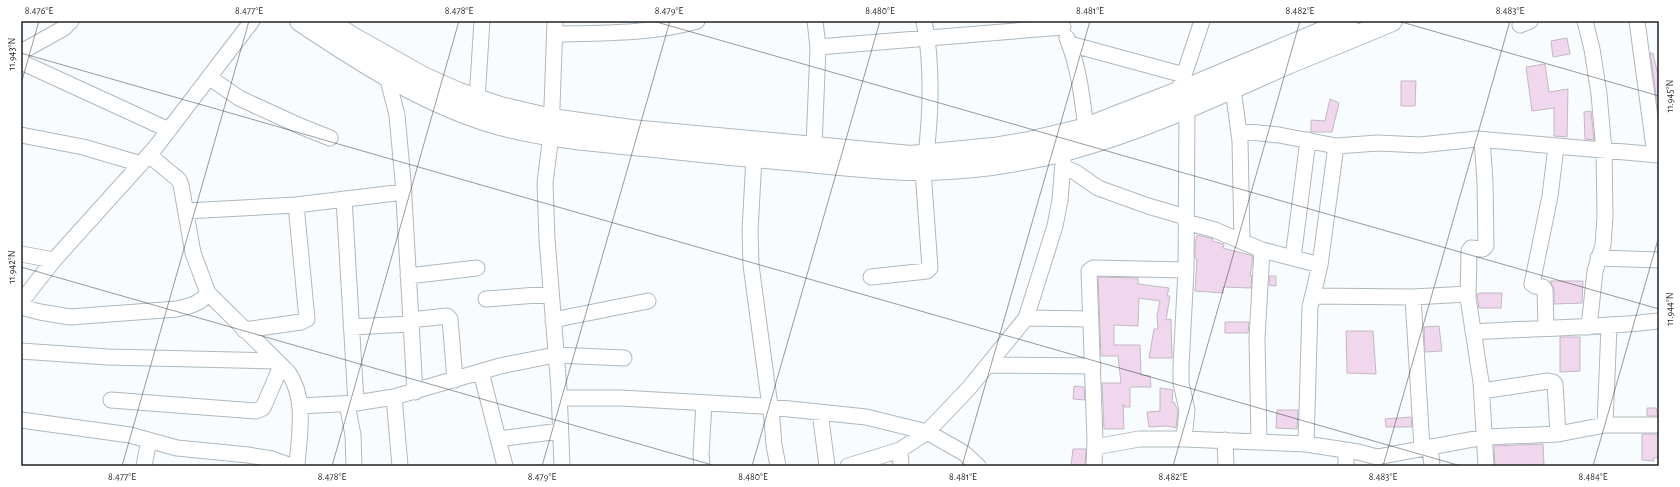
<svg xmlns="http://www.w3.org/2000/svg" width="1680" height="487" viewBox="0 0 1680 487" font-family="'Alegreya Sans',sans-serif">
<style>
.building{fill:#f0d7ee;stroke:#c1b9c1}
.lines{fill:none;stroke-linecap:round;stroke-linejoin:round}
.minor-casing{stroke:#aeb8bf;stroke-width:17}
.major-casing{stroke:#aeb8bf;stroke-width:22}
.minor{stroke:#fff;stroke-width:15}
.major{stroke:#fff;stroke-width:20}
.ticks{fill:none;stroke:#1e2124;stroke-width:1;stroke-opacity:0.45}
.neatline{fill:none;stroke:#1e2124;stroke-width:1.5}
.ticks-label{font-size:10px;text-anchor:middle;fill:#1e2124}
</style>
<rect width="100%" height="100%" fill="#f8fcff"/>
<!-- building -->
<path class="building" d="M 1567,38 L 1570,54 L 1553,57 L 1551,41 Z
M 1650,53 L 1653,53 L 1659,80 L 1659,117 Z
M 1545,64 L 1549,92 L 1568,89 L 1567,137 L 1554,136 L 1554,108 L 1532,111 L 1526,67 Z
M 1401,81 L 1416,81 L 1415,106 L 1401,106 Z
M 1330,99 L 1339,103 L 1332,132 L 1311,132 L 1311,120 L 1325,121 Z
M 1591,111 L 1594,140 L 1585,139 L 1584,112 Z
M 1197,235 L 1213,239 L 1212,241 L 1224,244 L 1223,248 L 1253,256 L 1250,276 L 1252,276 L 1251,288 L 1223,287 L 1223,293 L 1195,291 L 1197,259 L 1195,258 L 1195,243 Z
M 1270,276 L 1276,276 L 1276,286 L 1269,285 Z
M 1098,277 L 1138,278 L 1138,284 L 1169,288 L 1167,296 L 1170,296 L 1166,320 L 1171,319 L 1172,358 L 1149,358 L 1154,329 L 1158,329 L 1157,315 L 1160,301 L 1139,298 L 1138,326 L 1114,325 L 1114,345 L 1140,345 L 1141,375 L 1150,376 L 1151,387 L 1130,387 L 1130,407 L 1124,407 L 1123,404 L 1124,429 L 1104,429 L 1102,383 L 1121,383 L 1118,356 L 1101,356 Z
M 1550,281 L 1583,281 L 1582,303 L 1554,304 L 1554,289 Z
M 1481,293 L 1502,293 L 1501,308 L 1479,308 L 1477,294 Z
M 1225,322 L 1249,322 L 1248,333 L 1225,333 Z
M 1439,326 L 1442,351 L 1425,352 L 1424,327 Z
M 1346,331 L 1373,331 L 1376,374 L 1347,373 Z
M 1560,337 L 1580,337 L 1580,371 L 1560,372 Z
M 1074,386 L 1084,387 L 1085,400 L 1073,399 Z
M 1160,388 L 1173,390 L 1172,403 L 1174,402 L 1178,411 L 1176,428 L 1167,426 L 1149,427 L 1147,412 L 1160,411 Z
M 1647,408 L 1656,408 L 1658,416 L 1647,416 Z
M 1277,410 L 1298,410 L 1297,429 L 1276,428 Z
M 1411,417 L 1412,427 L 1386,427 L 1385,419 Z
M 1642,434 L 1659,434 L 1659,458 L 1653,458 L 1654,461 L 1642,460 Z
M 1543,444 L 1544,465 L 1495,466 L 1494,446 Z
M 1073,449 L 1086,449 L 1085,466 L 1071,466 Z"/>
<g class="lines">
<!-- minor casing -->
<g class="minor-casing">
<path id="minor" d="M 555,21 L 551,135 L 545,183 L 547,239 L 559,389 L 562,466
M 924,21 C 933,65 931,111 926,155
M 1585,21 L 1592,49 L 1599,94 L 1604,151 L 1605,216 L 1603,245 L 1595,271 L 1589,327
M 1637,21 L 1655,155
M 1520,25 L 1530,21
M 555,34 C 602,33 651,34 697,21
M 1067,38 C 1079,67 1082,97 1086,128
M 1070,44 L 1184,75
M 818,47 L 1063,27
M 21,52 L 64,28 L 71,21
M 21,62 L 169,130
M 387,76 L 397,115 L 403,181 L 415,392
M 210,78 L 239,98 L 300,126 L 330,138
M 1181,84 L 1202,21
M 1233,89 L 1240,141 L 1242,241
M 477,99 L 482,21
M 1239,131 L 1279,135 L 1336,146 L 1378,143 L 1420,145 L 1477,139 L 1659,155
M 21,135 L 83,147 L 141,164
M 1482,140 L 1485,181 L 1486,246 L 1483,249 L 1471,248 L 1469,251 L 1468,298 L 1481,382 L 1486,466
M 814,147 L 818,47 L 815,21
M 149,155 L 179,180 L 181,185 L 193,253 L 208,293 L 288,372 C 307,399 299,434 297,466
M 754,157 L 750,231 L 751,265 L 769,399 L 771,408 L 774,445 L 778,466
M 1063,167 L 1075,172 L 1098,188 L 1148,206 L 1186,217
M 344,199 L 356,403
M 186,211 L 296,205 L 404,192
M 1186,222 L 1215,230 L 1262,250 L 1320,265
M 21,254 L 54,260
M 1293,258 L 1308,140
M 1598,258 L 1659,260
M 408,276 L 477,268
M 871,277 L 927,271 L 930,268 L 923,170
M 1313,296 L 1413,297 L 1468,294
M 1413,297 L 1422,448
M 486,299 L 551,294
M 21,302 L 54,260 L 155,148 L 252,21
M 21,307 L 40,312 L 70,317 L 177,309 C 190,306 200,304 208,293
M 1026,318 L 1091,319
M 410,320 L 447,316 L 450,319 L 455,380
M 553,320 L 648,301
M 351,327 L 410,324
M 1546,328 L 1545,290 L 1543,287 L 1535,286 L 1532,284 L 1550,196 L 1556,147
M 244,330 L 301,322 L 307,319 L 296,205
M 1473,332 C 1535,328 1597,328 1659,321
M 21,351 L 108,357 L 275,361
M 988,365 L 1093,366
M 481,372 L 505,466
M 1482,391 L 1548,381 L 1553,382 L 1555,384 L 1558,434
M 394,397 L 400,466
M 559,398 L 621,398 L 761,406 L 866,417 L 927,432 L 964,453 L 978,466
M 111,400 L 256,411 L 263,408 L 281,366
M 347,404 L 353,435 L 354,466
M 301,406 L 356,403 L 394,397 L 500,366 L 555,355 L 624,358
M 820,412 L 827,466
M 21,420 L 130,435 L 177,448 L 248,455 L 272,459 L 291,466
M 1605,425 L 1609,326
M 498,439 L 560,431
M 1184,439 L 1187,410 L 1181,383 L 1181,366 L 1186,270 L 1187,108
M 1225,440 L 1226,466
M 1259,442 L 1257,338 L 1262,250
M 1306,444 L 1310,307 L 1320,265 L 1336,146
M 1095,447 L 1139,439 L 1184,439 L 1306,444 L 1358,452 L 1377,457 L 1485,437 L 1558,434 L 1605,425 L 1659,425
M 1430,447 L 1432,466
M 900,450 L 901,466
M 144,466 L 149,440
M 702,466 L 701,455 L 704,403
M 848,466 L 900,450 L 927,432 L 969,388 L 1026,318 L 1055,226 L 1060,200 L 1064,150
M 1094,466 L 1095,440 L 1089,271 L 1093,268 L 1186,270
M 1346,466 L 1346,450"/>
</g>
<!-- major casing -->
<g class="major-casing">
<path id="major" d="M 300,21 C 360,61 423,102 493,123 C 548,139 607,142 664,148 C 715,154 767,158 819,163 C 855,166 892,171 928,170 C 975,169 1026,161 1071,149 C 1145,129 1215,96 1285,65 C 1321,50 1357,36 1392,21
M 327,21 L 352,37 L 423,77 L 459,93 L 500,107 L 551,119 L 631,130 L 911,156 L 993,148 L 1029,142 L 1083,129 L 1196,85 L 1348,21"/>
</g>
<!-- minor -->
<use href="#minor" class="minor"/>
<!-- major -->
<use href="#major" class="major"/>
</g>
<!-- ticks -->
<path class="ticks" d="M 653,21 L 1659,309M 1398,21 L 1659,96M 21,53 L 1461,466M 21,84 L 39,21M 21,267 L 716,466M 122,466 L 249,21M 332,466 L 459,21M 542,466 L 670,21M 752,466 L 880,21M 962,466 L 1090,21M 1173,466 L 1300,21M 1383,466 L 1510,21M 1593,466 L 1659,236"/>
<!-- border -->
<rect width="1680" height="487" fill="none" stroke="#ffffff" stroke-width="44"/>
<rect x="22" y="22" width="1636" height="443" class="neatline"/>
<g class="ticks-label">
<text x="39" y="14">8.476°E</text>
<text x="249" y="14">8.477°E</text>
<text x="459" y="14">8.478°E</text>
<text x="669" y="14">8.479°E</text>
<text x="880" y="14">8.480°E</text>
<text x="1090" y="14">8.481°E</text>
<text x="1300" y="14">8.482°E</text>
<text x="1510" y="14">8.483°E</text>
<text transform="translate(11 54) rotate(-90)" y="4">11.943°N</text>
<text transform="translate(1669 96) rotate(-90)" y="4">11.945°N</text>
<text transform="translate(11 267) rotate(-90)" y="4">11.942°N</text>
<text transform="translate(1669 309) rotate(-90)" y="4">11.944°N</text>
<text x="122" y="480">8.477°E</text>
<text x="332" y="480">8.478°E</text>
<text x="542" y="480">8.479°E</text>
<text x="753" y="480">8.480°E</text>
<text x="963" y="480">8.481°E</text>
<text x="1173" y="480">8.482°E</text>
<text x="1383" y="480">8.483°E</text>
<text x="1593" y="480">8.484°E</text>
</g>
</svg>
